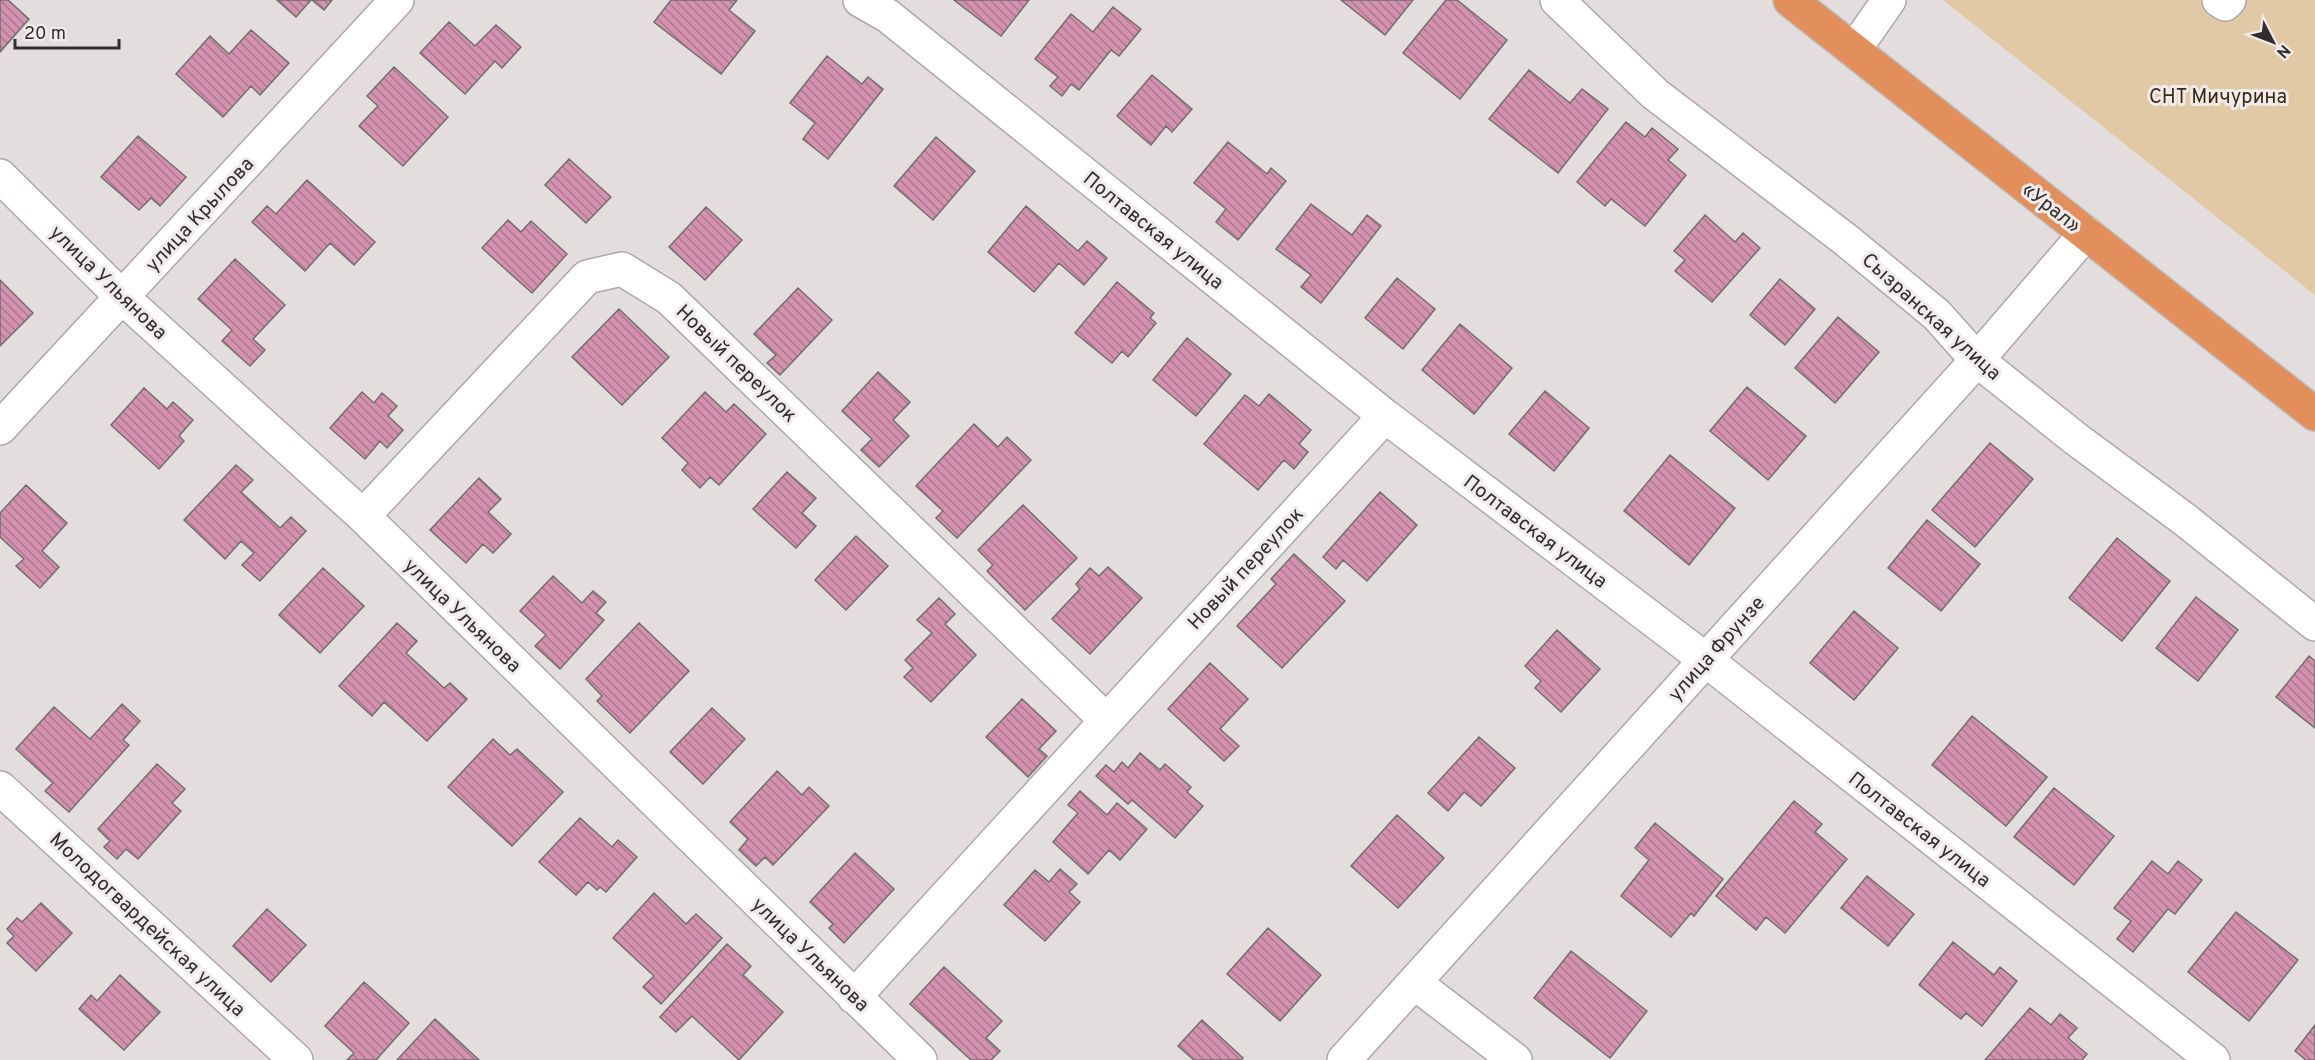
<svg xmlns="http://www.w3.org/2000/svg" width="2315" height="1060" viewBox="0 0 2315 1060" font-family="Overpass,sans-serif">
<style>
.green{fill:#e2c9a5}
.building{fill:url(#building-back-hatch);stroke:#726e70;stroke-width:1.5}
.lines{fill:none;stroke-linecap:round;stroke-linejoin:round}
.minor-casing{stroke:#ada8a8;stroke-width:36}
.tertiary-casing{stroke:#ada8a8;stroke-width:36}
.trunk-casing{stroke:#bdbcbc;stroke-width:36}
.minor{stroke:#fff;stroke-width:33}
.tertiary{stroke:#fff;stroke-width:33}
.trunk{stroke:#e38f5b;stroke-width:33}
.labels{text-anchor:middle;stroke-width:6;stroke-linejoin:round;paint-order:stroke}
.park-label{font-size:20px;fill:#3a2a0f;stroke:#f1ebeb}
.street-label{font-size:20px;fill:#312e2e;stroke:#f1ebeb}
</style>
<defs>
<pattern id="building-back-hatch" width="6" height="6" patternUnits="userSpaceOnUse" patternTransform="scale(1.5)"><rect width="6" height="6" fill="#d592af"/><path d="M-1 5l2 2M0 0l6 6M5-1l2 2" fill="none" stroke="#ad788f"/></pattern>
</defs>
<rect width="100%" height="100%" fill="#e3dedd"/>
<!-- green -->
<path class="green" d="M 1943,0 L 2315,0 L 2315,295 Z"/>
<!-- building -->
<path class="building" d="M 0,0 L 8,0 L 29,19 L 0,52 Z
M 277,0 L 311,0 L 296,17 Z
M 312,0 L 332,0 L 324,10 Z
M 671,0 L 737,0 L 729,10 L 755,31 L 721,74 L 654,22 Z
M 954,0 L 1029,0 L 1001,36 Z
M 1341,0 L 1413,0 L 1385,35 Z
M 1446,0 L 1457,0 L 1507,40 L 1460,99 L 1403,53 Z
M 1113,7 L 1141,29 L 1119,56 L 1111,50 L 1079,90 L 1071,84 L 1062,96 L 1050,86 L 1058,77 L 1035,59 L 1071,14 L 1093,32 Z
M 449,22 L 475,46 L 496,25 L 521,47 L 502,68 L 495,61 L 465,94 L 420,53 Z
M 251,30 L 289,63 L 260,95 L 251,86 L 223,117 L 176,74 L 210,36 L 229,54 Z
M 827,56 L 862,84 L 868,77 L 883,89 L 828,159 L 803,139 L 815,123 L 790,103 Z
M 394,67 L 448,117 L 403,166 L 359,126 L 378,106 L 367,96 Z
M 1529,70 L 1570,103 L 1582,89 L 1608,109 L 1558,173 L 1489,119 Z
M 1152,75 L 1192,109 L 1172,132 L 1166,126 L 1151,145 L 1117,116 Z
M 1626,122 L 1645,137 L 1652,128 L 1678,149 L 1668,160 L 1686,175 L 1645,226 L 1611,199 L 1605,206 L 1577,182 Z
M 138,136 L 186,177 L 160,206 L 151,198 L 139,210 L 101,177 Z
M 936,137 L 975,171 L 933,220 L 894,186 Z
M 1228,142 L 1267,174 L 1271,168 L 1286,181 L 1238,240 L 1216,222 L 1226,209 L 1194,183 Z
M 569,159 L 611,197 L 586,223 L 545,185 Z
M 307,180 L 375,242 L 354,265 L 330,243 L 305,271 L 252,222 L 267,206 L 276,214 Z
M 1311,204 L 1352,235 L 1367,215 L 1381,226 L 1321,303 L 1301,287 L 1311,275 L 1276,249 Z
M 1026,206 L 1078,251 L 1087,241 L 1107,258 L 1084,285 L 1059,263 L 1034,292 L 988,252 Z
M 706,207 L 742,240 L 705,280 L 669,247 Z
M 1705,215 L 1735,242 L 1743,233 L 1760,248 L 1712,302 L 1675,271 L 1685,260 L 1674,251 Z
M 508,220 L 521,232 L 531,221 L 567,254 L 532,293 L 482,248 Z
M 235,259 L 285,305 L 253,339 L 265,350 L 250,366 L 222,341 L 232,330 L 198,299 Z
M 1397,278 L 1435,309 L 1403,349 L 1365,318 Z
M 1780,279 L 1815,309 L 1785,345 L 1750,315 Z
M 0,280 L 33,313 L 0,346 Z
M 1117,282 L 1154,313 L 1150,318 L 1156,323 L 1128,357 L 1122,351 L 1112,363 L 1075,333 Z
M 798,288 L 832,320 L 780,375 L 767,363 L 776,355 L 754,334 Z
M 619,309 L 669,357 L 622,405 L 572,357 Z
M 1838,317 L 1879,352 L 1835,403 L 1795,368 Z
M 1460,324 L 1512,368 L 1474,414 L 1422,370 Z
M 1187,338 L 1231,374 L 1196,416 L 1153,380 Z
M 878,372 L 910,402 L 893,420 L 909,436 L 879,467 L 861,450 L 872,439 L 842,411 Z
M 1747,387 L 1806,436 L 1768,480 L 1710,431 Z
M 144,388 L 167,409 L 173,402 L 193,420 L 179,436 L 184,441 L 159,469 L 111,425 Z
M 1545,391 L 1589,428 L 1554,471 L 1509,434 Z
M 362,392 L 374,403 L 382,393 L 397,406 L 388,416 L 403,430 L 387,448 L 380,441 L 365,459 L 330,428 Z
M 705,392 L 726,412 L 734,404 L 766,434 L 719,485 L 710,477 L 700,488 L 682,470 L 688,463 L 662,438 Z
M 1269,394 L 1311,430 L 1299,444 L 1308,452 L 1294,469 L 1284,460 L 1258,490 L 1204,444 L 1245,395 L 1259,406 Z
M 974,424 L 998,447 L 1007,437 L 1031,460 L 957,538 L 936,518 L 943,511 L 916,486 Z
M 1990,443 L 2033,479 L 1975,547 L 1932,510 Z
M 1670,455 L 1735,508 L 1689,565 L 1624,511 Z
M 236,465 L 253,480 L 241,492 L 280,528 L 291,517 L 306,531 L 260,581 L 242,565 L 254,553 L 241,541 L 225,559 L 184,520 Z
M 787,472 L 816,498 L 802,513 L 816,526 L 796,548 L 753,509 Z
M 479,478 L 501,499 L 488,512 L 511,534 L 493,553 L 483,544 L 466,563 L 430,530 Z
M 26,485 L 67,523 L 42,551 L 59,567 L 40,588 L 16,566 L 24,559 L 0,537 L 0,513 Z
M 1380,492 L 1417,525 L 1367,581 L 1343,560 L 1336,569 L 1323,557 Z
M 1023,505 L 1077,558 L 1025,610 L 987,571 L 993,565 L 978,550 Z
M 1927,520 L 1980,564 L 1941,611 L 1888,568 Z
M 856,536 L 888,566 L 846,610 L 815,580 Z
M 2117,538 L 2170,581 L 2122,641 L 2069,598 Z
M 1294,554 L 1345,601 L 1282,668 L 1237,626 L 1276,584 L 1271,579 Z
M 1108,567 L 1142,598 L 1090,654 L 1052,619 L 1080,589 L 1076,584 L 1090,568 L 1099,576 Z
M 323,568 L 364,606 L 320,653 L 279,615 Z
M 553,576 L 582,603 L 593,591 L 606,602 L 596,613 L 604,620 L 560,669 L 535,646 L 546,635 L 520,611 Z
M 2196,597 L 2238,630 L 2198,681 L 2156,648 Z
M 939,598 L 955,614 L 945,624 L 976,655 L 931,702 L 904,677 L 913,668 L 905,660 L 932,633 L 917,620 Z
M 1854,611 L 1898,648 L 1854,700 L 1810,663 Z
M 397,623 L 417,641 L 406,653 L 444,688 L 450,683 L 467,699 L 427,741 L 384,702 L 372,716 L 339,686 Z
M 639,623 L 689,671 L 630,733 L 597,701 L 602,696 L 586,679 Z
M 1557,630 L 1600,669 L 1561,712 L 1535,688 L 1541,681 L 1525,666 Z
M 2309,656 L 2315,661 L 2315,728 L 2276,697 Z
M 1210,663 L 1248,699 L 1220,729 L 1239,746 L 1224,761 L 1168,709 Z
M 1022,699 L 1056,731 L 1039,749 L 1047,756 L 1028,777 L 986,737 Z
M 122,704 L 140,721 L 123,740 L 129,745 L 69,812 L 45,791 L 53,783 L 16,749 L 54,707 L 90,739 Z
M 712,708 L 745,739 L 703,784 L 670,752 Z
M 1972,716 L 2047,777 L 2006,826 L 1932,765 Z
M 1479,737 L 1515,768 L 1481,806 L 1464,792 L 1448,811 L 1428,793 Z
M 493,739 L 510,755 L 517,749 L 563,792 L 512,846 L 448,787 Z
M 1140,753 L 1160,770 L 1165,764 L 1191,787 L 1187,792 L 1203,806 L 1175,838 L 1132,800 L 1128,804 L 1096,776 L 1106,765 L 1114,772 L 1122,762 L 1128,768 Z
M 157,764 L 185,789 L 172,803 L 181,811 L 138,859 L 126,849 L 117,859 L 104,847 L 110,841 L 98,829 Z
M 777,771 L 802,795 L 809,787 L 829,806 L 773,865 L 765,857 L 756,866 L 739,850 L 748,839 L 730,822 Z
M 2054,788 L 2114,836 L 2074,885 L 2014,837 Z
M 1080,791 L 1107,815 L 1117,803 L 1147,829 L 1120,860 L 1109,850 L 1088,874 L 1053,842 L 1078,813 L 1068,805 Z
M 1794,801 L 1822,824 L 1815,832 L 1847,859 L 1785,933 L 1766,917 L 1756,930 L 1716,896 Z
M 1397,815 L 1444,858 L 1398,908 L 1351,866 Z
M 580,818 L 612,847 L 618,840 L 637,857 L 606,892 L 600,887 L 597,890 L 588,882 L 576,895 L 539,862 Z
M 1655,823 L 1723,879 L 1694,916 L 1691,913 L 1671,937 L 1621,896 L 1649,860 L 1635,848 Z
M 855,853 L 894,889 L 844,943 L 829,928 L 833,924 L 810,902 Z
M 2152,861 L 2168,874 L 2178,861 L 2202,880 L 2175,914 L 2168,909 L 2133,952 L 2117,939 L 2131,921 L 2114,908 Z
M 1060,869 L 1077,884 L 1069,892 L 1080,902 L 1045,941 L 1004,905 L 1035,870 L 1049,882 Z
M 1867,876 L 1914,914 L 1888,946 L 1841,908 Z
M 654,893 L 686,924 L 696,914 L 722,938 L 661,1004 L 643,987 L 654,976 L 613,938 Z
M 41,903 L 72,933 L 36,971 L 7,943 L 14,936 L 7,929 L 17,918 L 22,922 Z
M 267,909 L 306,945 L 271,982 L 233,946 Z
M 2236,912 L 2298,960 L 2249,1021 L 2188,972 Z
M 1268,928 L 1321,975 L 1280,1021 L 1227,974 Z
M 1953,942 L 1994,975 L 2000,967 L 2017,981 L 1982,1026 L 1966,1013 L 1961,1019 L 1919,985 Z
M 727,944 L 751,966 L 743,975 L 783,1012 L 739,1060 L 692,1016 L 676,1032 L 660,1017 Z
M 1571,951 L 1647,1011 L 1610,1058 L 1534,998 Z
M 944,967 L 1002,1021 L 986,1038 L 1000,1051 L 991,1060 L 971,1060 L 910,1004 Z
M 120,975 L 160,1012 L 124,1050 L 79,1009 L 91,995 L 97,1001 Z
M 364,982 L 409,1023 L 376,1060 L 347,1060 L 354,1053 L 325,1026 Z
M 2030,1008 L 2051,1025 L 2060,1014 L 2077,1028 L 2068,1038 L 2087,1054 L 2082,1060 L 1985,1060 Z
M 435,1019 L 479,1060 L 397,1060 Z
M 1202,1020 L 1243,1058 L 1241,1060 L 1194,1060 L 1178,1046 Z
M 2315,1025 L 2315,1060 L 2306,1060 L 2295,1051 Z"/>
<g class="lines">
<!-- minor casing -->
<g class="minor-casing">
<path id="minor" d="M 860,0 L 888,16 L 1385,416 L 1706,660 L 2213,1060
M 1557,0 L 1655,94 L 1846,240 L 1937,315 L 1977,360 L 2076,439 L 2184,519 L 2315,624
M 2219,0 L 2225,4 L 2229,0
M 1854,50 L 1889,0
M 0,176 L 122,297 L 363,516 L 920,1060
M 0,428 L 397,0
M 363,516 L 587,277 L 622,269 L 669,298 L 1106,720
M 0,788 L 296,1060
M 1415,983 L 1515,1060
M 854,997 L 1385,416"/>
</g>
<!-- tertiary casing -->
<g class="tertiary-casing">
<path id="tertiary" d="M 1344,1060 L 1977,360 L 2086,233"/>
</g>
<!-- trunk casing -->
<g class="trunk-casing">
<path id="trunk" d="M 1790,0 L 2315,414"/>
</g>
<!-- minor -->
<use href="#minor" class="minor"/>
<!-- tertiary -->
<use href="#tertiary" class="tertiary"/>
<!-- trunk -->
<use href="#trunk" class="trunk"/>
</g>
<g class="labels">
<!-- park labels -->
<g class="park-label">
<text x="2218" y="103">СНТ Мичурина</text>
</g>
<!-- street labels -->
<g class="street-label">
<text transform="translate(2052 207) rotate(38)" y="7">«Урал»</text>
<text transform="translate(199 214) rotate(-47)" y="7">улица Крылова</text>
<text transform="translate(1154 230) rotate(39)" y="7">Полтавская улица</text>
<text transform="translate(109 282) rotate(44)" y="7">улица Ульянова</text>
<text transform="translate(1932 316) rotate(42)" y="7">Сызранская улица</text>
<text transform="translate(737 363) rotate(44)" y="7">Новый переулок</text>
<text transform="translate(1536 531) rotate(37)" y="7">Полтавская улица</text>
<text transform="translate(1245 568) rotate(-47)" y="7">Новый переулок</text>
<text transform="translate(463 615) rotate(44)" y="7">улица Ульянова</text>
<text transform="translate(1716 648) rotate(-48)" y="7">улица Фрунзе</text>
<text transform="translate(1920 829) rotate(38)" y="7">Полтавская улица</text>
<text transform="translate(148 924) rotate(43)" y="7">Молодогвардейская улица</text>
<text transform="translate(811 954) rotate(44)" y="7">улица Ульянова</text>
</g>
</g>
<!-- north arrow -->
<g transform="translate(2273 42) rotate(132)" stroke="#f1ebeb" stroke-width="4.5" paint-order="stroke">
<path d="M0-4.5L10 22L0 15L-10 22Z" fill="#312e2e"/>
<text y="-9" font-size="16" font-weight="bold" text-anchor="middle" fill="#312e2e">N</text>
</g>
<!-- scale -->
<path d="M15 39v9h104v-9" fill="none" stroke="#312e2e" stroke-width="3"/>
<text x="24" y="39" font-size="18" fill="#312e2e" stroke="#f1ebeb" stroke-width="4.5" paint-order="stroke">20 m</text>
</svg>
